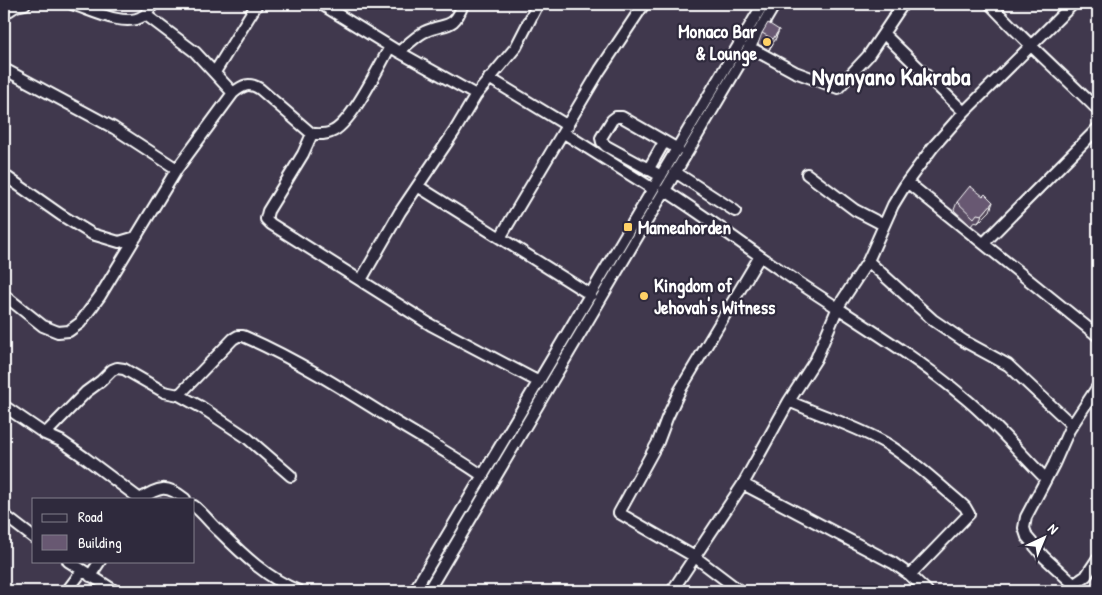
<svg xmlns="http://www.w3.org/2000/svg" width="1102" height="595" viewBox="0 0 1102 595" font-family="'Patrick Hand',sans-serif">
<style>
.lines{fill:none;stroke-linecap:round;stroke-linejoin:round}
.minor-casing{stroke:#fff;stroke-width:14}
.minor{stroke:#2f2a3d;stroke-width:10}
.wall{fill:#594c62;stroke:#fff}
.shaded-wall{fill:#493e50;stroke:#fff}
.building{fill:#685872;stroke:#fff}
.poi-dot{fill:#ffd166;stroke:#2f2a3d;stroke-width:2}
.labels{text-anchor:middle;stroke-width:4.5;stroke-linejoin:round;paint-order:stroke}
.poi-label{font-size:19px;font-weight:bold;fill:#fff;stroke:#2f2a3d;text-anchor:start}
.district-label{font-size:24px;font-weight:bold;fill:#fff;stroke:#2f2a3d}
</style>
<rect width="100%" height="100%" fill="#40384d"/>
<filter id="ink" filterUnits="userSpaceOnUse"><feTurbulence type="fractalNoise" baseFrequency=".02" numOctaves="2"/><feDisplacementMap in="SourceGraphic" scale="10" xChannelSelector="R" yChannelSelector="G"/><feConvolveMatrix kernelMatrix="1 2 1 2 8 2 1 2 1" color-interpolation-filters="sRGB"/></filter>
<g filter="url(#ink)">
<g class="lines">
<!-- minor casing -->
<g class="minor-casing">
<path id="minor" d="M 72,4 C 91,10 125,28 143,16 C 148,14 150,8 153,4
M 321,4 L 399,52 L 476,95
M 990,4 C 1024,41 1062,74 1098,110
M 4,14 L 16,6 L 25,4
M 146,15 L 195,52 L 233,93
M 884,34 L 964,112
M 749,47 L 795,72 L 838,88 L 868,56 L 903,4
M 399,52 C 407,45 415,37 424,32 C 445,22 454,31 463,4
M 4,69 L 114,128 L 177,169
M 215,72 L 257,4
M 489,78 L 568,126
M 564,133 L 653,189
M 312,134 C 318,134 326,135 331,132 C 351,125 379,66 390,47
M 648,170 L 664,142
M 675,172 L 735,211
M 807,174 L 855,210 L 884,225
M 4,175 L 61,215 L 92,234 L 119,242 L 136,237
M 661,176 L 606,146 L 602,142 L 601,138 L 612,120 L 616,117 L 622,117 L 678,149
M 907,182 L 1098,336
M 419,187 L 591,295
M 664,190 C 707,217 747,248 789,276 C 848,316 911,352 966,399 C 995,423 1019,452 1046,479
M 500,238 L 600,70 L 644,4
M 984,243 L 1098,128
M 868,261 L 933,320 L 964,341 L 1008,365 L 1072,425
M 361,280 L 400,212 L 454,132 L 476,95 L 516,47 L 538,4
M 4,295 L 43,326 L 58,332 L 69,331 L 80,323 L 100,296 L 177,169 L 233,93 C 243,85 249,82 260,89 L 312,134 L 303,154 L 268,211 L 266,219 L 271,224 L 431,325 L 539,382
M 179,395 L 233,339 L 238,336 L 243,336 C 298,360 348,392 399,424 C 427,441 456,457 483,476
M 789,401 C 821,416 857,426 887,444 C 915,462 940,485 965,507 L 969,514 L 910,575
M 4,406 L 45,434 L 61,441 L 84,457 L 140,499
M 45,434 L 86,392 L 101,381 L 112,370 L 117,368 L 124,369 L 164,392 L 179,395 L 201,407 L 246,437 L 291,476
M 743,484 L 893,563 L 910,575 L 927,591
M 140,499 C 160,487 166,484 185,499
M 194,506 C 203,513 210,523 219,531 C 242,554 268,579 299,591
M 4,515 L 34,538
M 68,561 L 115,591
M 90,576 L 100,561
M 67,591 L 82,571
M 414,591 L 763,4
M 428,591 L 775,4
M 672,591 L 743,484 L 789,401 L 816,359 L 838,307 L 868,261 L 893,205 L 907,182 L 933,147 L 964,112 L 1073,4
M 740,591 L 695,557 L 619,513 L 658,442 L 667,418 L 680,390 L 760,256
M 1068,591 L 1073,585 L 1086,576 L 1098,558
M 1081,591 L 1044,557 L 1027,537 L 1024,528 L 1026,517 L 1054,464 L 1069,430 L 1098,386"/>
</g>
<!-- minor -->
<use href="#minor" class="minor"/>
</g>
<!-- wall -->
<path class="wall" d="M 779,30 L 775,40 L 769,50 L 758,44 L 762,33 Z
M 983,196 L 990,211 L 978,223 L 974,222 L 971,226 L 954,210 L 957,202 Z"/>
<!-- shaded-wall -->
<path class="shaded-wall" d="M 779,30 L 775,40 L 769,50 L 773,39 Z
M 993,202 L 990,211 L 978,223 L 982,215 Z"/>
<!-- building -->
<path class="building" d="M 768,23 L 779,30 L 773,39 L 762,33 Z
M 970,186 L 983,196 L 985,194 L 993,202 L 982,215 L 977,214 L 974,218 L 957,202 Z"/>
</g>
<!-- markers -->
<g class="poi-dot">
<circle cx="767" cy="42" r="5"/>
<rect x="623" y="222" width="10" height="10" rx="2.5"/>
<circle cx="644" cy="296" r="5"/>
</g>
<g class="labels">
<!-- poi labels -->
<g class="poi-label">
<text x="757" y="38" text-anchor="end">Monaco Bar<tspan x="757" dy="22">&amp; Lounge</tspan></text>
<text x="638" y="234">Mameahorden</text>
<text x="654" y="292">Kingdom of<tspan x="654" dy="22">Jehovah's Witness</tspan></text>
</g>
<!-- district labels -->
<g class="district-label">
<text x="891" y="85">Nyanyano Kakraba</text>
</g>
</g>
<!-- margin -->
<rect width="1102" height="595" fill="none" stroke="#2f2a3d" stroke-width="20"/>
<rect x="10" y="10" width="1082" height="575" fill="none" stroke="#fff" stroke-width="2" filter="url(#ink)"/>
<!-- legend -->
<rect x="32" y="498" width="162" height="65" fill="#2f2a3d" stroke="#827f8b"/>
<rect x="42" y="514" width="25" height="8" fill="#2f2a3d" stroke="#827f8b"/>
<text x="78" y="522" font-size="15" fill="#ffffff">Road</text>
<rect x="42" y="535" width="25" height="15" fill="#685872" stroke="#827f8b"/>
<text x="78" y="548" font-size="15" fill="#ffffff">Building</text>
<!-- north arrow -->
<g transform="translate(1044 538) rotate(44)" stroke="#2f2a3d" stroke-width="4" paint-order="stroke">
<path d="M0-4L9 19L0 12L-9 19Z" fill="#ffffff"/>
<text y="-8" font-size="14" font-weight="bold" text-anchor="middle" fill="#ffffff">N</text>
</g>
</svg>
